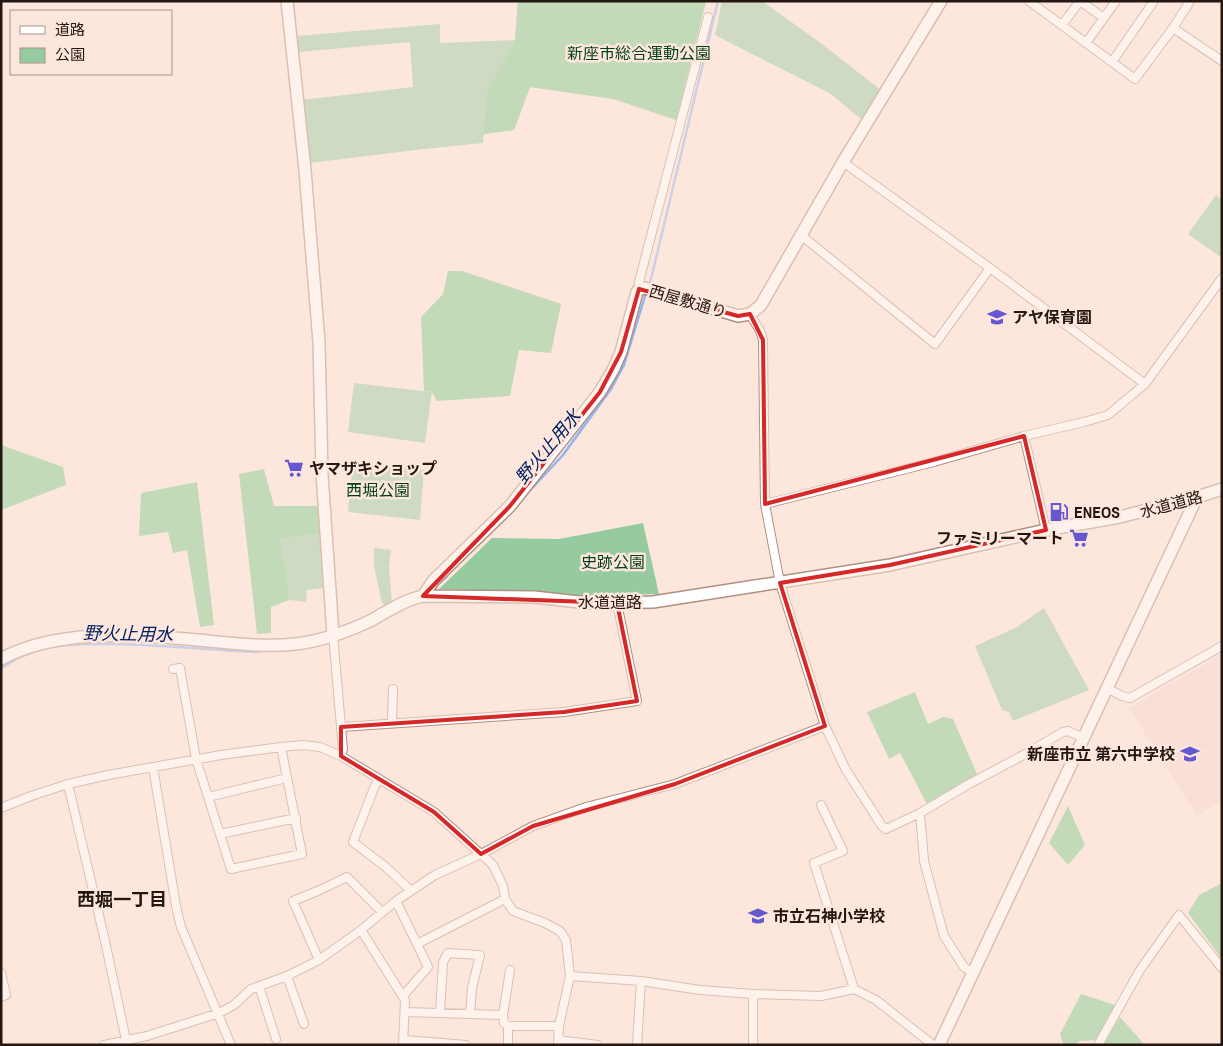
<svg xmlns="http://www.w3.org/2000/svg" width="1223" height="1046" viewBox="0 0 1223 1046" font-family="'Archivo Narrow','Noto Sans JP',sans-serif">
<style>
.education{fill:#f1d7d2}
.green{fill:#96cba0}
.forest{fill:#7aca8c}
.lines{fill:none;stroke-linecap:round;stroke-linejoin:round}
.stream{stroke:#92b4f0;stroke-width:2.5}
.street-casing{stroke:#b18f80;stroke-width:10}
.secondary-casing{stroke:#b18f80;stroke-width:14}
.street{stroke:#fff;stroke-width:8}
.secondary{stroke:#fff;stroke-width:11}
.marked{fill:none;stroke:#d62828;stroke-width:4;stroke-linejoin:round}
.labels{text-anchor:middle;stroke-width:5;stroke-linejoin:round;paint-order:stroke}
.park-label{font-size:16px;fill:#003f19;stroke:#fde7dd}
.street-label{font-size:16px;fill:#241712;stroke:#fde7dd}
.poi-label{font-size:16px;font-weight:bold;fill:#241712;stroke:#fde7dd;text-anchor:start}
.water-label{font-size:18px;font-style:italic;fill:#042263;stroke:#fde7dd}
.neighbourhood-label{font-size:18px;font-weight:bold;fill:#241712;stroke:#fde7dd}
</style>
<rect width="100%" height="100%" fill="#fde7dd"/>
<!-- education -->
<path class="education" d="M 1222,654 L 1222,800 L 1197,816 L 1129,708 Z"/>
<!-- green -->
<path class="green" d="M 518,1 L 706,1 L 676,120 L 614,99 L 530,87 L 514,130 L 484,134 L 483,143 L 424,149 L 310,163 L 301,100 L 413,87 L 410,42 L 298,52 L 296,36 L 440,24 L 440,43 L 515,40 Z
M 722,1 L 762,1 L 822,44 L 881,90 L 862,120 L 831,94 L 715,35 Z
M 1216,195 L 1222,200 L 1222,258 L 1188,234 Z
M 354,383 L 432,392 L 425,443 L 348,432 Z
M 353,461 L 424,470 L 420,520 L 348,512 Z
M 643,523 L 659,594 L 584,596 L 540,592 L 439,589 L 492,538 L 559,539 Z
M 320,534 L 325,588 L 307,590 L 306,602 L 289,600 L 286,568 L 278,539 Z
M 374,548 L 391,550 L 389,568 L 392,602 L 386,605 L 382,603 L 374,566 Z
M 1044,608 L 1089,690 L 1013,721 L 1009,712 L 1002,710 L 975,646 L 1017,627 Z"/>
<!-- forest -->
<path class="forest" d="M 518,1 L 706,1 L 676,120 L 614,99 L 530,87 L 514,130 L 484,134 L 486,96 L 515,40 Z
M 448,271 L 462,271 L 561,304 L 551,353 L 519,350 L 510,396 L 437,401 L 432,392 L 424,391 L 421,317 L 443,294 Z
M 1,445 L 63,467 L 66,485 L 1,510 Z
M 264,469 L 274,506 L 319,506 L 320,534 L 279,539 L 286,568 L 289,600 L 271,607 L 271,633 L 257,634 L 239,474 Z
M 197,482 L 214,625 L 200,627 L 187,550 L 173,553 L 168,532 L 139,536 L 141,493 Z
M 915,692 L 928,724 L 943,717 L 953,719 L 977,774 L 927,804 L 900,753 L 889,759 L 867,712 Z
M 1068,806 L 1085,845 L 1068,865 L 1049,843 Z
M 1222,883 L 1222,959 L 1188,913 L 1199,895 Z
M 1081,994 L 1118,1006 L 1099,1040 L 1080,1041 L 1074,1045 L 1063,1043 L 1060,1034 Z
M 1120,1017 L 1145,1045 L 1103,1045 Z"/>
<g class="lines">
<!-- stream -->
<path class="stream" d="M 650,283 L 718,1
M 522,499 L 563,455 L 611,389 L 624,365 L 645,296
M 436,586 L 447,576
M 1,668 C 9,664 16,658 25,655 C 46,645 73,644 97,644 C 151,643 204,650 258,652"/>
<!-- street casing -->
<g class="street-casing">
<path id="street" d="M 1029,1 L 1135,79 L 1173,28 L 1189,3 L 1187,1
M 1062,25 L 1080,1 L 1104,18
M 1173,28 L 1222,61
M 1086,43 L 1116,1
M 1112,62 L 1154,1
M 843,162 L 990,268 L 1145,384
M 801,235 L 935,344 L 990,268
M 639,289 L 639,282 L 708,17
M 750,314 L 760,331 L 763,340 L 765,504 L 780,583 L 825,726 L 846,770 L 882,826 L 886,829 L 920,813 L 969,784 L 1029,752 L 1063,732 L 1068,731 L 1084,738
M 1024,436 L 1046,530
M 765,504 L 934,462 L 1024,436 L 1084,422 L 1108,415 L 1145,384 L 1222,278
M 333,635 L 343,749 L 341,756
M 173,669 L 180,668 L 196,759 L 231,869 L 302,854 L 281,747
M 1107,688 L 1122,696 L 1130,698 L 1222,646
M 392,723 L 393,689
M 341,727 L 564,712 L 637,701 L 617,603
M 153,767 L 176,906 L 181,927 L 231,1045
M 378,778 L 353,842 L 387,868 L 410,890
M 68,784 L 105,941 L 126,1040
M 208,797 L 287,778
M 821,805 L 843,851 L 814,863 L 854,989
M 1,808 L 31,796 L 68,784 L 108,775 L 221,755 L 281,747 L 303,745 L 320,747 L 341,756 L 434,812 L 493,865 L 503,886 L 505,899 L 513,911 L 545,923 L 560,931 L 566,940 L 570,976 L 559,1026 L 558,1045
M 920,813 L 924,861 L 944,936 L 964,967 L 973,973
M 220,834 L 296,818
M 396,901 L 417,944 L 505,899
M 361,930 L 405,1000 L 403,1045
M 319,960 L 293,901 L 320,890 L 347,877 L 382,912
M 1,973 L 6,995 L 1,997
M 287,976 L 304,1024
M 570,976 L 641,981 L 700,990 L 753,994 L 821,996 L 854,989 L 876,1000 L 933,1045
M 259,986 L 276,1039
M 753,994 L 753,1045
M 403,996 L 428,967 L 417,944
M 406,1012 L 503,1015
M 440,1013 L 443,962 L 448,953 L 480,955 L 472,988 L 470,1014
M 508,1026 L 504,1023 L 503,1015 L 510,970
M 404,1040 L 466,1045
M 558,1040 L 598,1045
M 104,1045 L 147,1036 L 219,1013 L 234,1005 L 251,989 L 287,976 L 319,960 L 361,930 L 396,901 L 435,875 L 481,854 L 533,826 L 586,807 L 675,784 L 825,726
M 508,1045 L 508,1026 L 559,1026
M 637,1045 L 641,981
M 1098,1045 L 1140,970 L 1179,915 L 1222,968"/>
</g>
<!-- secondary casing -->
<g class="secondary-casing">
<path id="secondary" d="M 287,1 L 305,170 L 319,342 L 322,474 L 333,635
M 423,596 L 433,581 L 510,506 L 600,392 L 613,370 L 621,352 L 637,292 L 639,289 L 645,288 L 738,316 L 750,314 L 761,305 L 843,162 L 941,1
M 1,659 C 54,630 128,634 187,639 C 223,642 260,648 296,644 C 321,641 349,631 372,620 C 388,611 404,600 423,596 L 534,597 L 588,603 L 653,602 L 890,565 L 1046,530 L 1120,517 L 1197,497 L 1222,489
M 939,1045 L 1197,497"/>
</g>
<!-- street -->
<use href="#street" class="street"/>
<!-- secondary -->
<use href="#secondary" class="secondary"/>
</g>
<!-- marked area -->
<path d="M0 0H1223V1046H0ZM 639,289 L 738,316 L 750,314 L 763,340 L 765,504 L 1024,436 L 1046,530 L 890,565 L 780,583 L 825,726 L 675,784 L 533,826 L 481,854 L 434,812 L 341,756 L 341,727 L 564,712 L 637,701 L 617,603 L 423,596 L 510,506 L 600,392 L 621,352 Z" fill="#fde7dd" fill-opacity=".55" fill-rule="evenodd"/>
<path class="marked" d="M 639,289 L 738,316 L 750,314 L 763,340 L 765,504 L 1024,436 L 1046,530 L 890,565 L 780,583 L 825,726 L 675,784 L 533,826 L 481,854 L 434,812 L 341,756 L 341,727 L 564,712 L 637,701 L 617,603 L 423,596 L 510,506 L 600,392 L 621,352 Z"/>
<!-- icons -->
<defs>
<g id="school-bare" transform="scale(1.5)"><path d="M0-5L7-2L0 1L-7-2ZM-4 1L0 2.5L4 1V4Q0 6-4 4Z" fill="#6457d0" stroke="#fde7dd" stroke-width="2.5" paint-order="stroke"/></g>
<g id="supermarket-bare" transform="scale(1.5)"><path d="M-6-5.5h2.5l.6 2H6L4.5 2H-2.5L-4.4-4H-6ZM-1.5 3.2a1.3 1.3 0 1 0 .1 0ZM3 3.2a1.3 1.3 0 1 0 .1 0Z" fill="#6457d0" stroke="#fde7dd" stroke-width="2.5" paint-order="stroke"/></g>
<g id="fuel-bare" transform="scale(1.5)"><path d="M-5.5-6h7V0h2V4h1.3V-2.5L3-4.5l.8-.8L6-3V5H2.5V1h-1V6h-7ZM-4.2-4.7v3.2H.2V-4.7Z" fill="#6457d0" stroke="#fde7dd" stroke-width="2.5" paint-order="stroke"/></g>
</defs>
<g fill-rule="evenodd">
<use href="#school-bare" x="997" y="317"/>
<use href="#supermarket-bare" x="294" y="468"/>
<use href="#fuel-bare" x="1059" y="512"/>
<use href="#supermarket-bare" x="1079" y="538"/>
<use href="#school-bare" x="1190" y="754"/>
<use href="#school-bare" x="758" y="916"/>
</g>
<g class="labels">
<!-- park labels -->
<g class="park-label">
<text x="639" y="59">新座市総合運動公園</text>
<text x="378" y="496">西堀公園</text>
<text x="613" y="568">史跡公園</text>
</g>
<!-- street labels -->
<g class="street-label">
<text transform="translate(688 301) rotate(16)" y="6">西屋敷通り</text>
<text transform="translate(1171 504) rotate(-15)" y="6">水道道路</text>
<text x="610" y="608">水道道路</text>
</g>
<!-- poi labels -->
<g class="poi-label">
<text x="1012" y="323">アヤ保育園</text>
<text x="309" y="474">ヤマザキショップ</text>
<text x="1074" y="518">ENEOS</text>
<text x="1064" y="544" text-anchor="end">ファミリーマート</text>
<text x="1175" y="760" text-anchor="end">新座市立 第六中学校</text>
<text x="773" y="922">市立石神小学校</text>
</g>
<!-- water labels -->
<g class="water-label">
<text transform="translate(548 447) rotate(-50)" y="6">野火止用水</text>
<text transform="translate(128 634) rotate(1)" y="6">野火止用水</text>
</g>
<!-- neighbourhood labels -->
<g class="neighbourhood-label">
<text x="122" y="906">西堀一丁目</text>
</g>
</g>
<!-- border -->
<rect width="1223" height="1046" fill="none" stroke="#241712" stroke-width="5"/>
<!-- legend -->
<rect x="10" y="10" width="162" height="65" fill="#fde7dd" stroke="#a6948c"/>
<rect x="20" y="26" width="25" height="8" fill="#ffffff" stroke="#a6948c"/>
<text x="55" y="35" font-size="15" fill="#241712">道路</text>
<rect x="20" y="48" width="25" height="15" fill="#96cba0" stroke="#a6948c"/>
<text x="55" y="60" font-size="15" fill="#241712">公園</text>
</svg>
